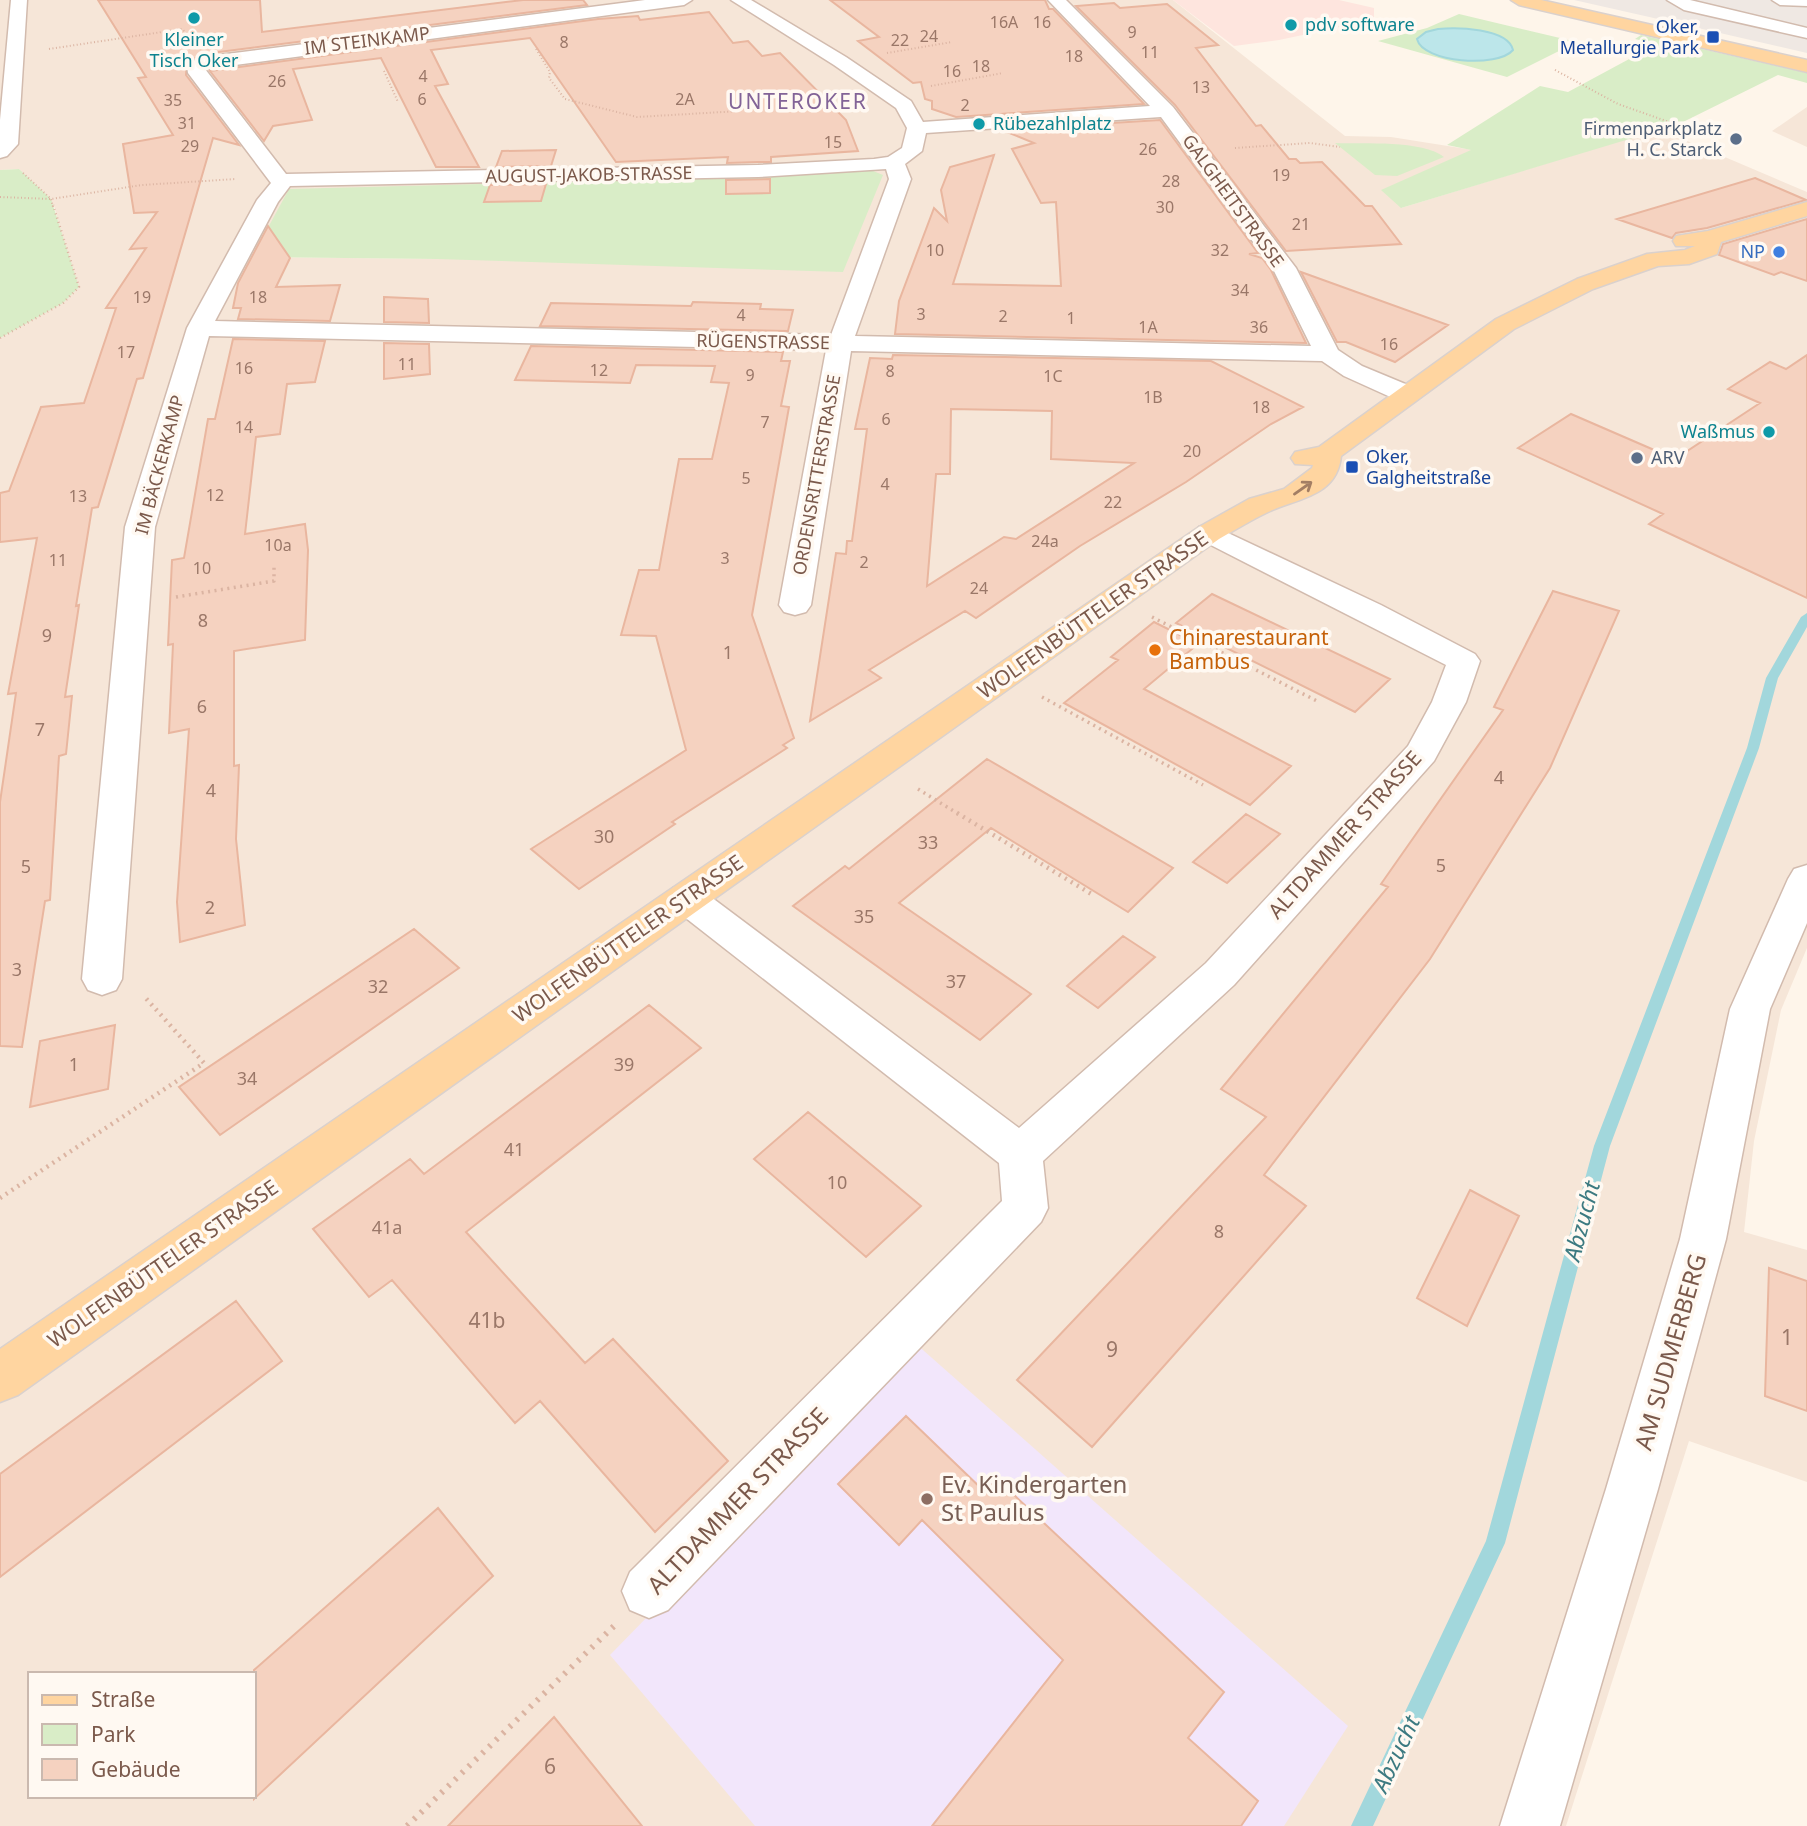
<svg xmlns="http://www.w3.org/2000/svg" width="1807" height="1826" viewBox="0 0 1807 1826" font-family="'Noto Sans',sans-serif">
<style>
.residential{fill:#f6e6d8;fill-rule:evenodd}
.commercial{fill:#fee5de}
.industrial{fill:#efe8e3}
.education{fill:#f2e6fb}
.green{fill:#d9edc7}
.water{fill:#bce6ea;stroke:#a2d7dc;stroke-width:2}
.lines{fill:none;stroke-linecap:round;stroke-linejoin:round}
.stream{fill:#a2d7dc;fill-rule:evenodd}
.building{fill:#f5d2c0;stroke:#e9b69f;stroke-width:2;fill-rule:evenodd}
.minor-casing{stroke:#d2bbae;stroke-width:3}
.major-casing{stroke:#dad1cd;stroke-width:3}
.path-far4{stroke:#dbb4a2;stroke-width:2;stroke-dasharray:1 2.5;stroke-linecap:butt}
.path-far3{stroke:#dbb4a2;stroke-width:2.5;stroke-dasharray:1 3.5;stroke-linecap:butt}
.path-far2{stroke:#dbb4a2;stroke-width:3.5;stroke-dasharray:2 4.5;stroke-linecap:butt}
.path-far1{stroke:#dbb4a2;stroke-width:4.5;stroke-dasharray:2 5;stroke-linecap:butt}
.path{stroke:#dbb4a2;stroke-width:6;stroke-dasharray:2.5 7;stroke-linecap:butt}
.minor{fill:#fff;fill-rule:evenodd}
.major{fill:#ffd5a0;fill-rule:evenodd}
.oneway{stroke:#a37e64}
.culture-dot{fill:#0f9aa8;stroke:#fff9f2;stroke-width:2.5}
.transit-dot{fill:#1a4fb4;stroke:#fff9f2;stroke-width:2.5}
.service-dot{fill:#5c6f8a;stroke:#fff9f2;stroke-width:2.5}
.shop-dot{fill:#3f7fe0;stroke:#fff9f2;stroke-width:2.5}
.food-dot{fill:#e8710a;stroke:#fff9f2;stroke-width:2.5}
.education-dot{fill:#8d6e63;stroke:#fff9f2;stroke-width:2.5}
.labels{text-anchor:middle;stroke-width:7;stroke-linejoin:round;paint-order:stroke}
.far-number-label{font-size:16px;fill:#9a7768}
.far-culture-label{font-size:18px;fill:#0d838f;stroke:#fff9f2;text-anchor:start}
.far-transit-label{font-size:18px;fill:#164399;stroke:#fff9f2;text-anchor:end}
.far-street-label{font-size:18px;fill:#7b594b;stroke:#fff9f2}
.far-service-label{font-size:18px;fill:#4e5e75;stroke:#fff9f2;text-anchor:end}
.far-shop-label{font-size:18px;fill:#366cbe;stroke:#fff9f2;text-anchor:end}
.number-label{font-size:18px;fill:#9a7768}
.far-quarter-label{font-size:21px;letter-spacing:2px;fill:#826397;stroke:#fff9f2}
.street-label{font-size:21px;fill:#7b594b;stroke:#fff9f2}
.food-label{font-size:21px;fill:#c56008;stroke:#fff9f2;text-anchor:start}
.near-number-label{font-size:21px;fill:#9a7768}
.water-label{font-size:23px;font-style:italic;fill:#3c7a81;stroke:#fff9f2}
.near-street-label{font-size:24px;fill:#7b594b;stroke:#fff9f2}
.near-education-label{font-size:24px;fill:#785e54;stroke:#fff9f2;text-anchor:start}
</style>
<rect width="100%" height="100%" fill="#fef5ea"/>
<!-- residential -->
<path class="residential" d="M 0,0 L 1173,0 L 1345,136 L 1391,137 L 1473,150 L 1401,208 L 1659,129 L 1807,192 L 1807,948 L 1781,1010 L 1754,1141 L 1744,1232 L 1807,1250 L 1807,1482 L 1689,1441 L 1566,1826 L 0,1826 L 0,338 L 7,333 L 65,246 L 54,206 L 19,169 L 0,170 ZM 857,171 L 437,259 L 253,257 L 707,178 ZM 30,1674 L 254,1674 L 254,1796 L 30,1796 Z
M 1807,107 L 1807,147 L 1772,131 Z"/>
<!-- commercial -->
<path class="commercial" d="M 1173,0 L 1339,0 L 1374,8 L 1374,20 L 1279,40 L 1234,46 Z"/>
<!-- industrial -->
<path class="industrial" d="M 1574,0 L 1807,0 L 1807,53 L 1698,28 Z"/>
<!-- education -->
<path class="education" d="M 915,1343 L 1348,1726 L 1284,1826 L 755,1826 L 610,1655 Z"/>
<!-- green -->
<path class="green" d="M 1459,14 L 1577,42 L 1507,77 L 1378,41 L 1427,28 Z
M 1641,35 L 1807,73 L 1807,83 L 1778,75 L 1679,124 L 1401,208 L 1381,190 L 1471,150 L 1447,145 L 1540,86 L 1568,92 L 1657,44 L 1635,39 Z
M 1335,143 C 1363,144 1423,140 1444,157 L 1397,176 L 1375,175 Z
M 19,169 L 51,199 L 79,287 L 63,303 L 0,338 L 0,170 Z
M 857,171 L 873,171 L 883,175 L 843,272 L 437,259 L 252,257 L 289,189 L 707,178 Z"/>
<!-- water -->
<path class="water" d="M 1438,29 C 1456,27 1508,28 1513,50 C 1498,68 1423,63 1417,39 L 1426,32 Z"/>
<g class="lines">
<!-- stream -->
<path class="stream" d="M 1807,613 L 1807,627 L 1778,678 L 1759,748 L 1610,1146 L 1505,1543 L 1373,1826 L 1351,1826 L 1486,1541 L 1594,1146 L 1747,748 L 1766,678 L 1801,617 Z"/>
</g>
<!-- building -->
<path class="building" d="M 98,0 L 260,0 L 262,32 L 523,0 L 583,0 L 587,5 L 211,53 L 187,61 L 186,75 L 239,145 L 213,138 L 143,378 L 137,379 L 98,507 L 92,508 L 76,606 L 79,605 L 65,697 L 72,696 L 66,754 L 59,756 L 50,900 L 45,901 L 22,1047 L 0,1046 L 0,802 L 16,693 L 8,694 L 37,538 L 0,542 L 0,493 L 9,491 L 41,407 L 84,403 L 116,308 L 106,308 L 146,248 L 130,249 L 157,212 L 134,213 L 123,144 L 173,135 L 138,78 L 146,77 Z
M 830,0 L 1045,0 L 1049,9 L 1053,9 L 1144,104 L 956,117 L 932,109 L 932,101 L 925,99 L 921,82 L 913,83 L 858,41 L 879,37 Z
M 1114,3 L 1120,8 L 1167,4 L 1218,45 L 1196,48 L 1256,126 L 1261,125 L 1289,159 L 1296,159 L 1300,163 L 1322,162 L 1365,206 L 1372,206 L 1401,244 L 1286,251 L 1175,105 L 1076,6 Z
M 709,12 L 733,43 L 748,41 L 762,56 L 780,53 L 846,120 L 858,151 L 771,157 L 771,162 L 758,162 L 727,163 L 728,157 L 616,162 L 530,38 L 431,50 L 448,84 L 435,86 L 479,167 L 436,167 L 381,58 L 293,69 L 312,120 L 273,126 L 264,141 L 210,71 L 598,19 L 638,16 L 640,20 Z
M 1160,120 L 1258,253 L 1249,254 L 1262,258 L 1271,270 L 1306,343 L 895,334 L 899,301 L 934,208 L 947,221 L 941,190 L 950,167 L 994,155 L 953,284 L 1061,286 L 1056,202 L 1041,203 L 1012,149 L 1034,143 L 1002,130 Z
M 556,150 L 551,166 L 496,167 L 502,151 Z
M 1755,178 L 1806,200 L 1707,228 L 1676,233 L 1672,238 L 1617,219 Z
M 770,179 L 770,193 L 726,194 L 726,180 Z
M 546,184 L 541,201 L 484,202 L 490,185 Z
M 1807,219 L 1807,281 L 1781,272 L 1774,275 L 1719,255 L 1723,244 Z
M 268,226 L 290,258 L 276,287 L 340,285 L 330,321 L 238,319 L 241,308 L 233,308 L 238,283 Z
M 1301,272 L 1448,325 L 1395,362 L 1346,342 L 1337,342 Z
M 384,297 L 428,299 L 429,323 L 384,322 Z
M 693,302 L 761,304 L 760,309 L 793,310 L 788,331 L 540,326 L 551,303 L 691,306 Z
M 233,339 L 325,341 L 315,382 L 287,384 L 280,434 L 256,437 L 245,534 L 305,524 L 308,550 L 305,640 L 234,651 L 234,766 L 239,765 L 236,839 L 245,925 L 180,942 L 177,902 L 189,729 L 169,733 L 173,644 L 168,645 L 172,560 L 184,558 L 208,419 L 215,419 Z
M 384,343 L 429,344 L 430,374 L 384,379 Z
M 531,346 L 783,352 L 781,361 L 790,361 L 781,406 L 789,407 L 752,615 L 794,738 L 783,745 L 787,748 L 672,822 L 675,824 L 579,889 L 531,849 L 686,750 L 656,636 L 621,635 L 639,570 L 659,570 L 679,459 L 712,459 L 729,383 L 711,382 L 715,366 L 636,365 L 630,383 L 515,380 Z
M 893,355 L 1211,361 L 1303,407 L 1271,424 L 1186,482 L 1080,546 L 976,618 L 965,611 L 869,670 L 881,678 L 810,721 L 836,553 L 846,554 L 847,541 L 852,541 L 867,429 L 855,429 L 870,358 L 892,359 ZM 951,409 L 1052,411 L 1051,459 L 1134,463 L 1016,539 L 1004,537 L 927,586 L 936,474 L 950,474 Z
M 1807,355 L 1807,598 L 1649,524 L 1663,514 L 1518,448 L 1571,414 L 1675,459 L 1760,403 L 1728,389 L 1770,362 L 1786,369 Z
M 1553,591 L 1619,611 L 1550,768 L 1430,959 L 1264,1175 L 1306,1206 L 1092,1447 L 1017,1380 L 1266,1117 L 1221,1089 L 1388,887 L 1381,884 L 1503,710 L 1494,707 Z
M 1212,594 L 1390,679 L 1355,712 L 1176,623 Z
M 1154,622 L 1198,644 L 1144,689 L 1291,766 L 1250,805 L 1064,703 L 1118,660 L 1111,657 Z
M 987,759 L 1173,868 L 1128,912 L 991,828 L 899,903 L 1031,994 L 980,1040 L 793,906 L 845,866 L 849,869 Z
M 1246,814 L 1280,834 L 1227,883 L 1193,862 Z
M 414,929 L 459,968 L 220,1135 L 179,1087 Z
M 1123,936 L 1155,957 L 1098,1008 L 1067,986 Z
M 649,1005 L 701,1048 L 466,1232 L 585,1363 L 613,1339 L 728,1461 L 655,1532 L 540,1401 L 515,1423 L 392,1280 L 369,1297 L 313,1229 L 410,1159 L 424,1174 Z
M 115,1025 L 108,1089 L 30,1107 L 40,1041 Z
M 808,1112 L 921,1206 L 866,1257 L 754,1159 Z
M 1470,1190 L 1519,1216 L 1467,1326 L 1417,1298 Z
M 1769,1268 L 1807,1281 L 1807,1411 L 1765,1396 Z
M 236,1301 L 282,1361 L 0,1577 L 0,1474 Z
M 906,1416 L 985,1492 L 997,1479 L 1224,1692 L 1188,1738 L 1258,1801 L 1241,1826 L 932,1826 L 1063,1660 L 922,1520 L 899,1545 L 838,1484 Z
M 438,1508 L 493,1576 L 254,1799 L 254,1670 Z
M 554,1717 L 642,1826 L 448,1826 Z"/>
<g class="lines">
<!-- minor casing -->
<g class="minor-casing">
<path id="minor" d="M 11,0 L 27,0 L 18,144 L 7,156 L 0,158 L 0,120 Z
M 645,0 L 692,0 L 684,5 L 205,69 L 286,174 L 758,165 L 874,159 L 888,157 L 902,148 L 907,128 L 896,108 L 834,65 L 731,0 L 751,0 L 846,57 L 911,101 L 923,122 L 1150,106 L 1048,0 L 1066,0 L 1173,107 L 1296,268 L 1338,350 L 1362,366 L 1415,388 L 1419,394 L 1415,400 L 1406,402 L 1397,400 L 1344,376 L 1322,361 L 851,351 L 811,605 L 806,612 L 795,615 L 784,612 L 779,605 L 826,350 L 209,336 L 155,527 L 122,979 L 116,990 L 102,995 L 88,990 L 82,979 L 125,527 L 187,328 L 257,200 L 271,183 L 188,73 L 187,66 L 189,62 L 211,56 ZM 1161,117 L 1273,269 L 1311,346 L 855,336 L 911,179 L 905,164 L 922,151 L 926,133 ZM 886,169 L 889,179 L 831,335 L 215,321 L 278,202 L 290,186 L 758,177 Z
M 1667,0 L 1690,0 L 1807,28 L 1807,38 L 1684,10 Z
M 1772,0 L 1807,0 L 1807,6 L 1780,5 Z
M 1209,524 L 1381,605 L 1475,654 L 1480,661 L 1466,702 L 1434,761 L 1234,985 L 1043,1161 L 1048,1208 L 1041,1222 L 668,1610 L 649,1618 L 630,1610 L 622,1591 L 630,1572 L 1002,1201 L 999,1163 L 673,908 L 667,898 L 673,888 L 686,884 L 699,888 L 1019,1128 L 1206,963 L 1408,746 L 1432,702 L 1446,665 L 1199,539 L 1194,533 L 1199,527 Z
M 1807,865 L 1807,923 L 1770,1009 L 1726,1239 L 1658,1489 L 1560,1826 L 1500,1826 L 1606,1489 L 1680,1239 L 1730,1009 L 1788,879 L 1794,869 Z"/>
</g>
<!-- major casing -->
<g class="major-casing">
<path id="major" d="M 1511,0 L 1541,0 L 1807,60 L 1807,72 L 1519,5 Z
M 1807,202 L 1807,216 L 1721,242 L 1717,254 L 1689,264 L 1658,266 L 1593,289 L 1514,329 L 1341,456 C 1337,497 1297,498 1268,512 C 1251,520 1235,530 1219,539 L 18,1395 L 0,1402 L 0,1349 L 1199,527 L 1249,499 L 1284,489 L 1312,468 L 1313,465 L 1295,464 L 1291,458 L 1295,452 L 1319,447 L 1496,319 L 1577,279 L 1647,254 L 1685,250 L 1695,246 L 1676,246 L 1673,241 L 1676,236 L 1708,231 Z"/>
</g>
<!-- path-far4 -->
<path class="path-far4" d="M 49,49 L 182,29 L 189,36
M 536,49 L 550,72 L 549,78 L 565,99 L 637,117 L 740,111
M 887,53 L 952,42
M 1555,70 L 1618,104 L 1703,134
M 384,71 L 398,102
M 931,86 L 1003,73
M 1235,148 L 1310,143 L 1340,147
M 23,173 L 51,199 L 53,207
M 0,197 L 51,199 L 142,185 L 236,179"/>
<!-- path-far3 -->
<path class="path-far3" d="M 0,338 L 63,303 L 79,287 L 53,205"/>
<!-- path-far2 -->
<path class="path-far2" d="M 176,597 L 274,581 L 274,565
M 1152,617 L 1317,701
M 1042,697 L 1203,785
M 918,789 L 960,815"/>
<!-- path-far1 -->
<path class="path-far1" d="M 957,813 L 1093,895
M 0,1198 L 204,1063 L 143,995"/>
<!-- path -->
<path class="path" d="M 407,1826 L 614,1626"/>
<!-- minor -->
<use href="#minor" class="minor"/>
<!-- major -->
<use href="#major" class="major"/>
</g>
<!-- one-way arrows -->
<defs><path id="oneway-shaft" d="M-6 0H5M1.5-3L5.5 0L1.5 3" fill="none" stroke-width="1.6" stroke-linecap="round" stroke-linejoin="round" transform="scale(1.75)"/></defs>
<use class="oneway" href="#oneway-shaft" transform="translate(1303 488) rotate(-35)"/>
<!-- markers -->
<g class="culture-dot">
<circle cx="194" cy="18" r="7"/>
<circle cx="1291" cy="25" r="7"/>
<circle cx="979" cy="124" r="7"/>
<circle cx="1769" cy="432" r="7"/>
</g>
<g class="transit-dot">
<rect x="1706" y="30" width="14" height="14" rx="3.5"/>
<rect x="1345" y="460" width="14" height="14" rx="3.5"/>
</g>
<g class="service-dot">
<circle cx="1736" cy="139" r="7"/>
<circle cx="1637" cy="458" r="7"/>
</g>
<circle class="shop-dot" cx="1779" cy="252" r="7"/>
<circle class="food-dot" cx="1155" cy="650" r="7"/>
<circle class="education-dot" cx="927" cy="1499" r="7"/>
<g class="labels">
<!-- far-number labels -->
<g class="far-number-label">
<text x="1004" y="28">16A</text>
<text x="1042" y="28">16</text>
<text x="1132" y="38">9</text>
<text x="929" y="42">24</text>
<text x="900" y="46">22</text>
<text x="564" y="48">8</text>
<text x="1150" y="58">11</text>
<text x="1074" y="62">18</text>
<text x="981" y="72">18</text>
<text x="952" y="77">16</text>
<text x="423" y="82">4</text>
<text x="277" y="87">26</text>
<text x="1201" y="93">13</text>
<text x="422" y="105">6</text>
<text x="685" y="105">2A</text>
<text x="173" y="106">35</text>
<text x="965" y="111">2</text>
<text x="187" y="129">31</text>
<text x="833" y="148">15</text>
<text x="190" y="152">29</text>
<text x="1148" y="155">26</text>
<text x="1281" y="181">19</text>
<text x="1171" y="187">28</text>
<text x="1165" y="213">30</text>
<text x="1301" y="230">21</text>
<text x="935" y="256">10</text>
<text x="1220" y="256">32</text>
<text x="1240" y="296">34</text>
<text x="142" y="303">19</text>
<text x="258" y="303">18</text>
<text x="921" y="320">3</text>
<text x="741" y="321">4</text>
<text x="1003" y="322">2</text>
<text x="1071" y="324">1</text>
<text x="1148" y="333">1A</text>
<text x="1259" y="333">36</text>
<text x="1389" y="350">16</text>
<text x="126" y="358">17</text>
<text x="407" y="370">11</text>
<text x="244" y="374">16</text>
<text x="599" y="376">12</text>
<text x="890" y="377">8</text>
<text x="750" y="381">9</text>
<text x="1053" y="382">1C</text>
<text x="1153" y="403">1B</text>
<text x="1261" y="413">18</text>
<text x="886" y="425">6</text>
<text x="765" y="428">7</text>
<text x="244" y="433">14</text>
<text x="1192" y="457">20</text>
<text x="746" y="484">5</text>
<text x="885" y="490">4</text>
<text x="215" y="501">12</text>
<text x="78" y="502">13</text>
<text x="1113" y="508">22</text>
<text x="1045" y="547">24a</text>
<text x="278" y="551">10a</text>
<text x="725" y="564">3</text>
<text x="58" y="566">11</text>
<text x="864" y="568">2</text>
<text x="202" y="574">10</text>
<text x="979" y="594">24</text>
</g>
<!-- far-culture labels -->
<g class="far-culture-label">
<text x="1305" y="31">pdv software</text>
<text x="194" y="46" text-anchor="middle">Kleiner<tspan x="194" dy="21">Tisch Oker</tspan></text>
<text x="993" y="130">Rübezahlplatz</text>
<text x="1755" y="438" text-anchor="end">Waßmus</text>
</g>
<!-- far-transit labels -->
<g class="far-transit-label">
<text x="1699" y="33">Oker,<tspan x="1699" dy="21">Metallurgie Park</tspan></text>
<text x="1366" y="463" text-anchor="start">Oker,<tspan x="1366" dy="21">Galgheitstraße</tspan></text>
</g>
<!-- far-street labels -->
<g class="far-street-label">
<text transform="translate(367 41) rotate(-7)" y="6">IM STEINKAMP</text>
<text transform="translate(589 175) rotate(-1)" y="6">AUGUST-JAKOB-STRASSE</text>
<text transform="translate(1233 201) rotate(54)" y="6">GALGHEITSTRASSE</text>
<text transform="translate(763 342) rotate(1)" y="6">RÜGENSTRASSE</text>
<text transform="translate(160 465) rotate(-75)" y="6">IM BÄCKERKAMP</text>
<text transform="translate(817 475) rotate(-80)" y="6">ORDENSRITTERSTRASSE</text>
</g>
<!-- far-service labels -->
<g class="far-service-label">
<text x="1722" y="135">Firmenparkplatz<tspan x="1722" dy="21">H. C. Starck</tspan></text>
<text x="1651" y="464" text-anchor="start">ARV</text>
</g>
<!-- far-shop labels -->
<g class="far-shop-label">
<text x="1765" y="258">NP</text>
</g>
<!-- number labels -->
<g class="number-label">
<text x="203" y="627">8</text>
<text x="47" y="642">9</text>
<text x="728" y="659">1</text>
<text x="202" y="713">6</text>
<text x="40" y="736">7</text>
<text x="1499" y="784">4</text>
<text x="211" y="797">4</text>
<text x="604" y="843">30</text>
<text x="928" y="849">33</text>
<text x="1441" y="872">5</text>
<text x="26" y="873">5</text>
<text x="210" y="914">2</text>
<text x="864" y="923">35</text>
<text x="17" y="976">3</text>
<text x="956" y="988">37</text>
<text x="378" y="993">32</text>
<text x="74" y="1071">1</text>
<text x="624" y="1071">39</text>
<text x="247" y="1085">34</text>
<text x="514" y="1156">41</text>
<text x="837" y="1189">10</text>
<text x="387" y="1234">41a</text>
<text x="1219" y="1238">8</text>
</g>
<!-- far-quarter labels -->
<g class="far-quarter-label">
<text x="798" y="109">UNTEROKER</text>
</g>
<!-- street labels -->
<g class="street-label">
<text transform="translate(1093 615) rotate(-35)" y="7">WOLFENBÜTTELER STRASSE</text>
<text transform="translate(1345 835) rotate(-48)" y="7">ALTDAMMER STRASSE</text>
<text transform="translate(628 939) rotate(-35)" y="7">WOLFENBÜTTELER STRASSE</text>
<text transform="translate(163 1264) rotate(-35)" y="7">WOLFENBÜTTELER STRASSE</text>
</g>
<!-- food labels -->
<g class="food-label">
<text x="1169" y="645">Chinarestaurant<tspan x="1169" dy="24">Bambus</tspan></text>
</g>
<!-- near-number labels -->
<g class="near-number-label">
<text x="487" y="1328">41b</text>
<text x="1787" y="1345">1</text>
<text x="1112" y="1357">9</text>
<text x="550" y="1774">6</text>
</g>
<!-- water labels -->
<g class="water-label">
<text transform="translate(1582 1221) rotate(-75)" y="8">Abzucht</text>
<text transform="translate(1396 1754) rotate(-65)" y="8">Abzucht</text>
</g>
<!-- near-street labels -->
<g class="near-street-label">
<text transform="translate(1671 1352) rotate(-74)" y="8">AM SUDMERBERG</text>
<text transform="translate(738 1501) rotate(-46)" y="8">ALTDAMMER STRASSE</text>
</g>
<!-- near-education labels -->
<g class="near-education-label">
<text x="941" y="1493">Ev. Kindergarten<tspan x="941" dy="28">St Paulus</tspan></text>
</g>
</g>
<!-- legend -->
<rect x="28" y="1672" width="228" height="126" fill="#fff9f2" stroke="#cab9af" stroke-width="2"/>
<rect x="42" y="1695" width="35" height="10" fill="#ffd5a0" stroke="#cab9af" stroke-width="2"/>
<text x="91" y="1707" font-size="21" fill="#7b594b">Straße</text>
<rect x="42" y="1724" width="35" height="21" fill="#d9edc7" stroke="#cab9af" stroke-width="2"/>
<text x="91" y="1742" font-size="21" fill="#7b594b">Park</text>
<rect x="42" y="1759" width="35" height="21" fill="#f5d2c0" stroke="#cab9af" stroke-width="2"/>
<text x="91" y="1777" font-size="21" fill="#7b594b">Gebäude</text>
</svg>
